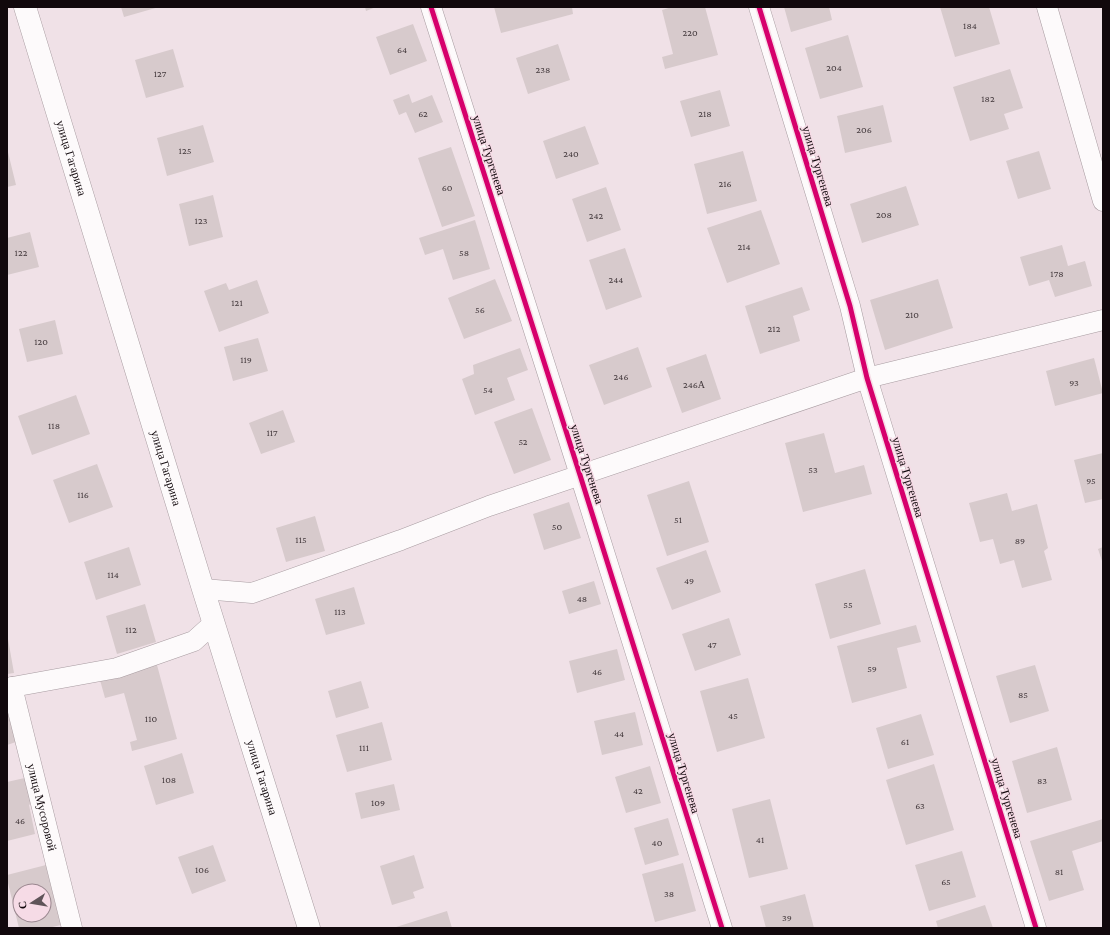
<svg xmlns="http://www.w3.org/2000/svg" width="1110" height="935" viewBox="0 0 1110 935" font-family="'Crimson Pro',serif">
<style>
.building{fill:#d7cacc;fill-rule:evenodd}
.lines{fill:none;stroke-linecap:round;stroke-linejoin:round}
.street-casing{stroke:#a89ca1;stroke-width:21}
.secondary-casing{stroke:#a89ca1;stroke-width:23}
.street{stroke:#fdfafb;stroke-width:20}
.secondary{stroke:#fdfafb;stroke-width:22}
.cycleway-casing{stroke:#f6dbe6;stroke-width:8}
.cycleway{stroke:#d6006c;stroke-width:5}
.labels{text-anchor:middle;stroke-width:3;stroke-linejoin:round;paint-order:stroke}
.number-label{font-size:10px;fill:#443a3d}
.street-label{font-size:12px;fill:#11080c;stroke:#f6dbe6}
</style>
<rect width="100%" height="100%" fill="#f0e1e7"/>
<!-- building -->
<path class="building" d="M 121,7 L 159,7 L 124,17 Z
M 365,7 L 376,7 L 366,11 Z
M 494,7 L 572,7 L 573,14 L 501,33 Z
M 672,7 L 705,7 L 718,55 L 665,69 L 662,57 L 673,54 L 662,10 Z
M 784,7 L 829,7 L 832,20 L 791,32 Z
M 940,7 L 989,7 L 1000,44 L 955,57 Z
M 413,24 L 427,61 L 390,75 L 376,37 Z
M 848,35 L 863,87 L 820,99 L 805,48 Z
M 558,44 L 570,80 L 528,94 L 516,58 Z
M 173,49 L 184,87 L 146,98 L 135,60 Z
M 1010,69 L 1023,108 L 1004,114 L 1009,129 L 970,141 L 953,87 Z
M 720,90 L 730,126 L 691,137 L 680,101 Z
M 409,94 L 412,103 L 432,95 L 443,122 L 415,133 L 406,112 L 399,115 L 393,100 Z
M 883,105 L 892,142 L 845,153 L 837,116 Z
M 203,125 L 214,162 L 167,176 L 157,138 Z
M 585,126 L 599,164 L 556,179 L 543,141 Z
M 451,147 L 475,216 L 442,227 L 418,158 Z
M 7,148 L 16,185 L 7,187 Z
M 743,151 L 757,201 L 707,214 L 694,164 Z
M 1039,151 L 1051,189 L 1018,199 L 1006,161 Z
M 906,186 L 919,225 L 862,243 L 850,204 Z
M 606,187 L 621,230 L 587,242 L 572,199 Z
M 213,195 L 223,237 L 189,246 L 179,204 Z
M 761,210 L 780,264 L 727,283 L 707,228 Z
M 475,220 L 490,269 L 453,280 L 443,249 L 425,255 L 419,238 Z
M 30,232 L 39,267 L 7,275 L 7,238 Z
M 1062,245 L 1068,266 L 1085,261 L 1092,286 L 1055,297 L 1049,280 L 1029,286 L 1020,257 Z
M 625,248 L 642,297 L 606,310 L 589,260 Z
M 495,279 L 512,321 L 464,339 L 448,298 Z
M 938,279 L 953,328 L 885,350 L 870,300 Z
M 257,280 L 269,313 L 219,332 L 204,291 L 226,283 L 229,290 Z
M 802,287 L 810,310 L 793,316 L 800,341 L 760,354 L 745,306 Z
M 55,320 L 63,354 L 27,362 L 19,329 Z
M 258,338 L 268,371 L 233,381 L 224,347 Z
M 638,347 L 652,387 L 604,405 L 589,365 Z
M 520,348 L 528,370 L 507,378 L 515,400 L 475,415 L 462,379 L 474,374 L 473,365 Z
M 706,354 L 721,399 L 682,413 L 666,368 Z
M 1094,358 L 1103,393 L 1055,406 L 1046,371 Z
M 76,395 L 90,434 L 32,455 L 18,416 Z
M 532,408 L 551,460 L 514,474 L 494,422 Z
M 283,410 L 295,442 L 261,454 L 249,423 Z
M 824,433 L 835,473 L 864,465 L 872,494 L 803,512 L 785,443 Z
M 1103,453 L 1103,499 L 1085,503 L 1074,460 Z
M 97,464 L 113,507 L 69,523 L 53,480 Z
M 689,481 L 709,542 L 667,556 L 647,495 Z
M 1007,493 L 1012,511 L 1037,504 L 1048,548 L 1044,551 L 1052,580 L 1022,588 L 1014,560 L 1000,564 L 993,539 L 980,542 L 969,503 Z
M 569,502 L 581,538 L 544,550 L 533,514 Z
M 315,516 L 325,551 L 286,562 L 276,528 Z
M 129,547 L 141,585 L 96,600 L 84,562 Z
M 1103,547 L 1103,564 L 1098,549 Z
M 706,550 L 721,592 L 672,610 L 656,568 Z
M 865,569 L 881,624 L 830,639 L 815,584 Z
M 594,581 L 601,604 L 569,614 L 562,591 Z
M 354,587 L 365,624 L 326,635 L 315,599 Z
M 145,604 L 156,642 L 117,654 L 106,616 Z
M 729,618 L 741,655 L 695,671 L 682,634 Z
M 916,625 L 921,642 L 897,648 L 907,688 L 852,703 L 837,646 Z
M 7,639 L 8,639 L 14,673 L 7,674 Z
M 617,649 L 625,680 L 577,693 L 569,661 Z
M 157,665 L 177,739 L 132,751 L 130,742 L 137,740 L 124,693 L 105,698 L 100,680 Z
M 1035,665 L 1049,711 L 1010,723 L 996,676 Z
M 748,678 L 765,738 L 717,752 L 700,691 Z
M 361,681 L 369,708 L 336,718 L 328,691 Z
M 7,710 L 16,742 L 7,745 Z
M 635,712 L 643,745 L 602,755 L 594,721 Z
M 921,714 L 934,755 L 888,769 L 876,728 Z
M 382,722 L 392,760 L 347,772 L 336,735 Z
M 1057,747 L 1072,800 L 1027,813 L 1012,761 Z
M 182,753 L 194,793 L 156,805 L 144,766 Z
M 934,764 L 954,830 L 906,845 L 886,780 Z
M 650,766 L 661,803 L 626,813 L 615,777 Z
M 29,777 L 34,801 L 29,805 L 35,834 L 7,841 L 7,782 Z
M 394,784 L 400,810 L 361,819 L 355,793 Z
M 770,799 L 788,869 L 749,878 L 732,809 Z
M 668,818 L 679,855 L 645,865 L 634,828 Z
M 1103,819 L 1103,841 L 1072,851 L 1084,890 L 1049,901 L 1030,841 Z
M 213,845 L 226,881 L 192,894 L 178,857 Z
M 962,851 L 976,897 L 929,911 L 915,865 Z
M 414,855 L 424,888 L 413,892 L 415,898 L 392,905 L 380,866 Z
M 683,863 L 696,911 L 655,922 L 642,874 Z
M 46,865 L 61,925 L 48,928 L 19,928 L 7,879 L 7,875 ZM 20,891 L 44,891 L 44,915 L 20,915 Z
M 805,894 L 814,928 L 766,928 L 760,906 Z
M 985,905 L 993,928 L 938,928 L 936,921 Z
M 447,911 L 452,928 L 393,928 Z"/>
<g class="lines">
<!-- street casing -->
<g class="street-casing">
<g id="street">
<path d="M 431,7 L 580,475 L 722,928"/>
<path d="M 759,7 L 850,306 L 867,378 L 1036,928"/>
<path d="M 1047,7 L 1103,201"/>
<path d="M 203,589 L 252,593 L 401,540 L 489,506 L 867,378 L 1103,320"/>
<path id="s1" d="M 12,687 L 72,928"/>
<path d="M 7,688 L 117,668 L 194,641 L 214,623"/>
</g>
</g>
<!-- secondary casing -->
<g class="secondary-casing">
<g id="secondary">
<path id="s2" d="M 25,7 L 203,589 L 309,928"/>
</g>
</g>
<!-- street -->
<use href="#street" class="street"/>
<!-- secondary -->
<use href="#secondary" class="secondary"/>
<!-- cycleway casing -->
<g class="cycleway-casing">
<path id="cycleway" d="M 431,7 L 580,475 L 722,928
M 759,7 L 850,306 L 867,378 L 1036,928"/>
</g>
<!-- cycleway -->
<use href="#cycleway" class="cycleway"/>
</g>
<g class="labels">
<!-- number labels -->
<g class="number-label">
<text x="970" y="29">184</text>
<text x="690" y="36">220</text>
<text x="402" y="53">64</text>
<text x="834" y="71">204</text>
<text x="543" y="73">238</text>
<text x="160" y="77">127</text>
<text x="988" y="102">182</text>
<text x="423" y="117">62</text>
<text x="705" y="117">218</text>
<text x="864" y="133">206</text>
<text x="185" y="154">125</text>
<text x="571" y="157">240</text>
<text x="725" y="187">216</text>
<text x="447" y="191">60</text>
<text x="884" y="218">208</text>
<text x="596" y="219">242</text>
<text x="201" y="224">123</text>
<text x="744" y="250">214</text>
<text x="21" y="256">122</text>
<text x="464" y="256">58</text>
<text x="1057" y="277">178</text>
<text x="616" y="283">244</text>
<text x="237" y="306">121</text>
<text x="480" y="313">56</text>
<text x="912" y="318">210</text>
<text x="774" y="332">212</text>
<text x="41" y="345">120</text>
<text x="246" y="363">119</text>
<text x="621" y="380">246</text>
<text x="1074" y="386">93</text>
<text x="694" y="388">246А</text>
<text x="488" y="393">54</text>
<text x="54" y="429">118</text>
<text x="272" y="436">117</text>
<text x="523" y="445">52</text>
<text x="813" y="473">53</text>
<text x="1091" y="484">95</text>
<text x="83" y="498">116</text>
<text x="678" y="523">51</text>
<text x="557" y="530">50</text>
<text x="301" y="543">115</text>
<text x="1020" y="544">89</text>
<text x="113" y="578">114</text>
<text x="689" y="584">49</text>
<text x="582" y="602">48</text>
<text x="848" y="608">55</text>
<text x="340" y="615">113</text>
<text x="131" y="633">112</text>
<text x="712" y="648">47</text>
<text x="872" y="672">59</text>
<text x="597" y="675">46</text>
<text x="1023" y="698">85</text>
<text x="733" y="719">45</text>
<text x="151" y="722">110</text>
<text x="619" y="737">44</text>
<text x="905" y="745">61</text>
<text x="364" y="751">111</text>
<text x="169" y="783">108</text>
<text x="1042" y="784">83</text>
<text x="638" y="794">42</text>
<text x="378" y="806">109</text>
<text x="920" y="809">63</text>
<text x="20" y="824">46</text>
<text x="760" y="843">41</text>
<text x="657" y="846">40</text>
<text x="202" y="873">106</text>
<text x="1059" y="875">81</text>
<text x="946" y="885">65</text>
<text x="669" y="897">38</text>
<text x="787" y="921">39</text>
</g>
<!-- street labels -->
<g class="street-label">
<text transform="translate(489 155) rotate(72)" y="4">улица Тургенева</text>
<text dy="4" stroke="none"><textPath href="#s2" startOffset="158">улица Гагарина</textPath></text>
<text transform="translate(818 166) rotate(73)" y="4">улица Тургенева</text>
<text transform="translate(587 464) rotate(72)" y="4">улица Тургенева</text>
<text dy="4" stroke="none"><textPath href="#s2" startOffset="482">улица Гагарина</textPath></text>
<text transform="translate(908 477) rotate(73)" y="4">улица Тургенева</text>
<text transform="translate(684 773) rotate(73)" y="4">улица Тургенева</text>
<text dy="4" stroke="none"><textPath href="#s2" startOffset="806">улица Гагарина</textPath></text>
<text transform="translate(1007 798) rotate(73)" y="4">улица Тургенева</text>
<text dy="4" stroke="none"><textPath href="#s1" startOffset="124">улица Мусоровой</textPath></text>
</g>
</g>
<!-- border -->
<rect width="1110" height="935" fill="none" stroke="#11080c" stroke-width="16"/>
<!-- north arrow -->
<g transform="translate(32 903) rotate(258)"><circle r="19" fill="#f6dbe6" stroke="#9a878f"/>
<path d="M0-3L7 15L0 10L-7 15Z" fill="#5f5459"/>
<text y="-6" font-size="11" font-weight="bold" text-anchor="middle" fill="#11080c">С</text>
</g>
</svg>
